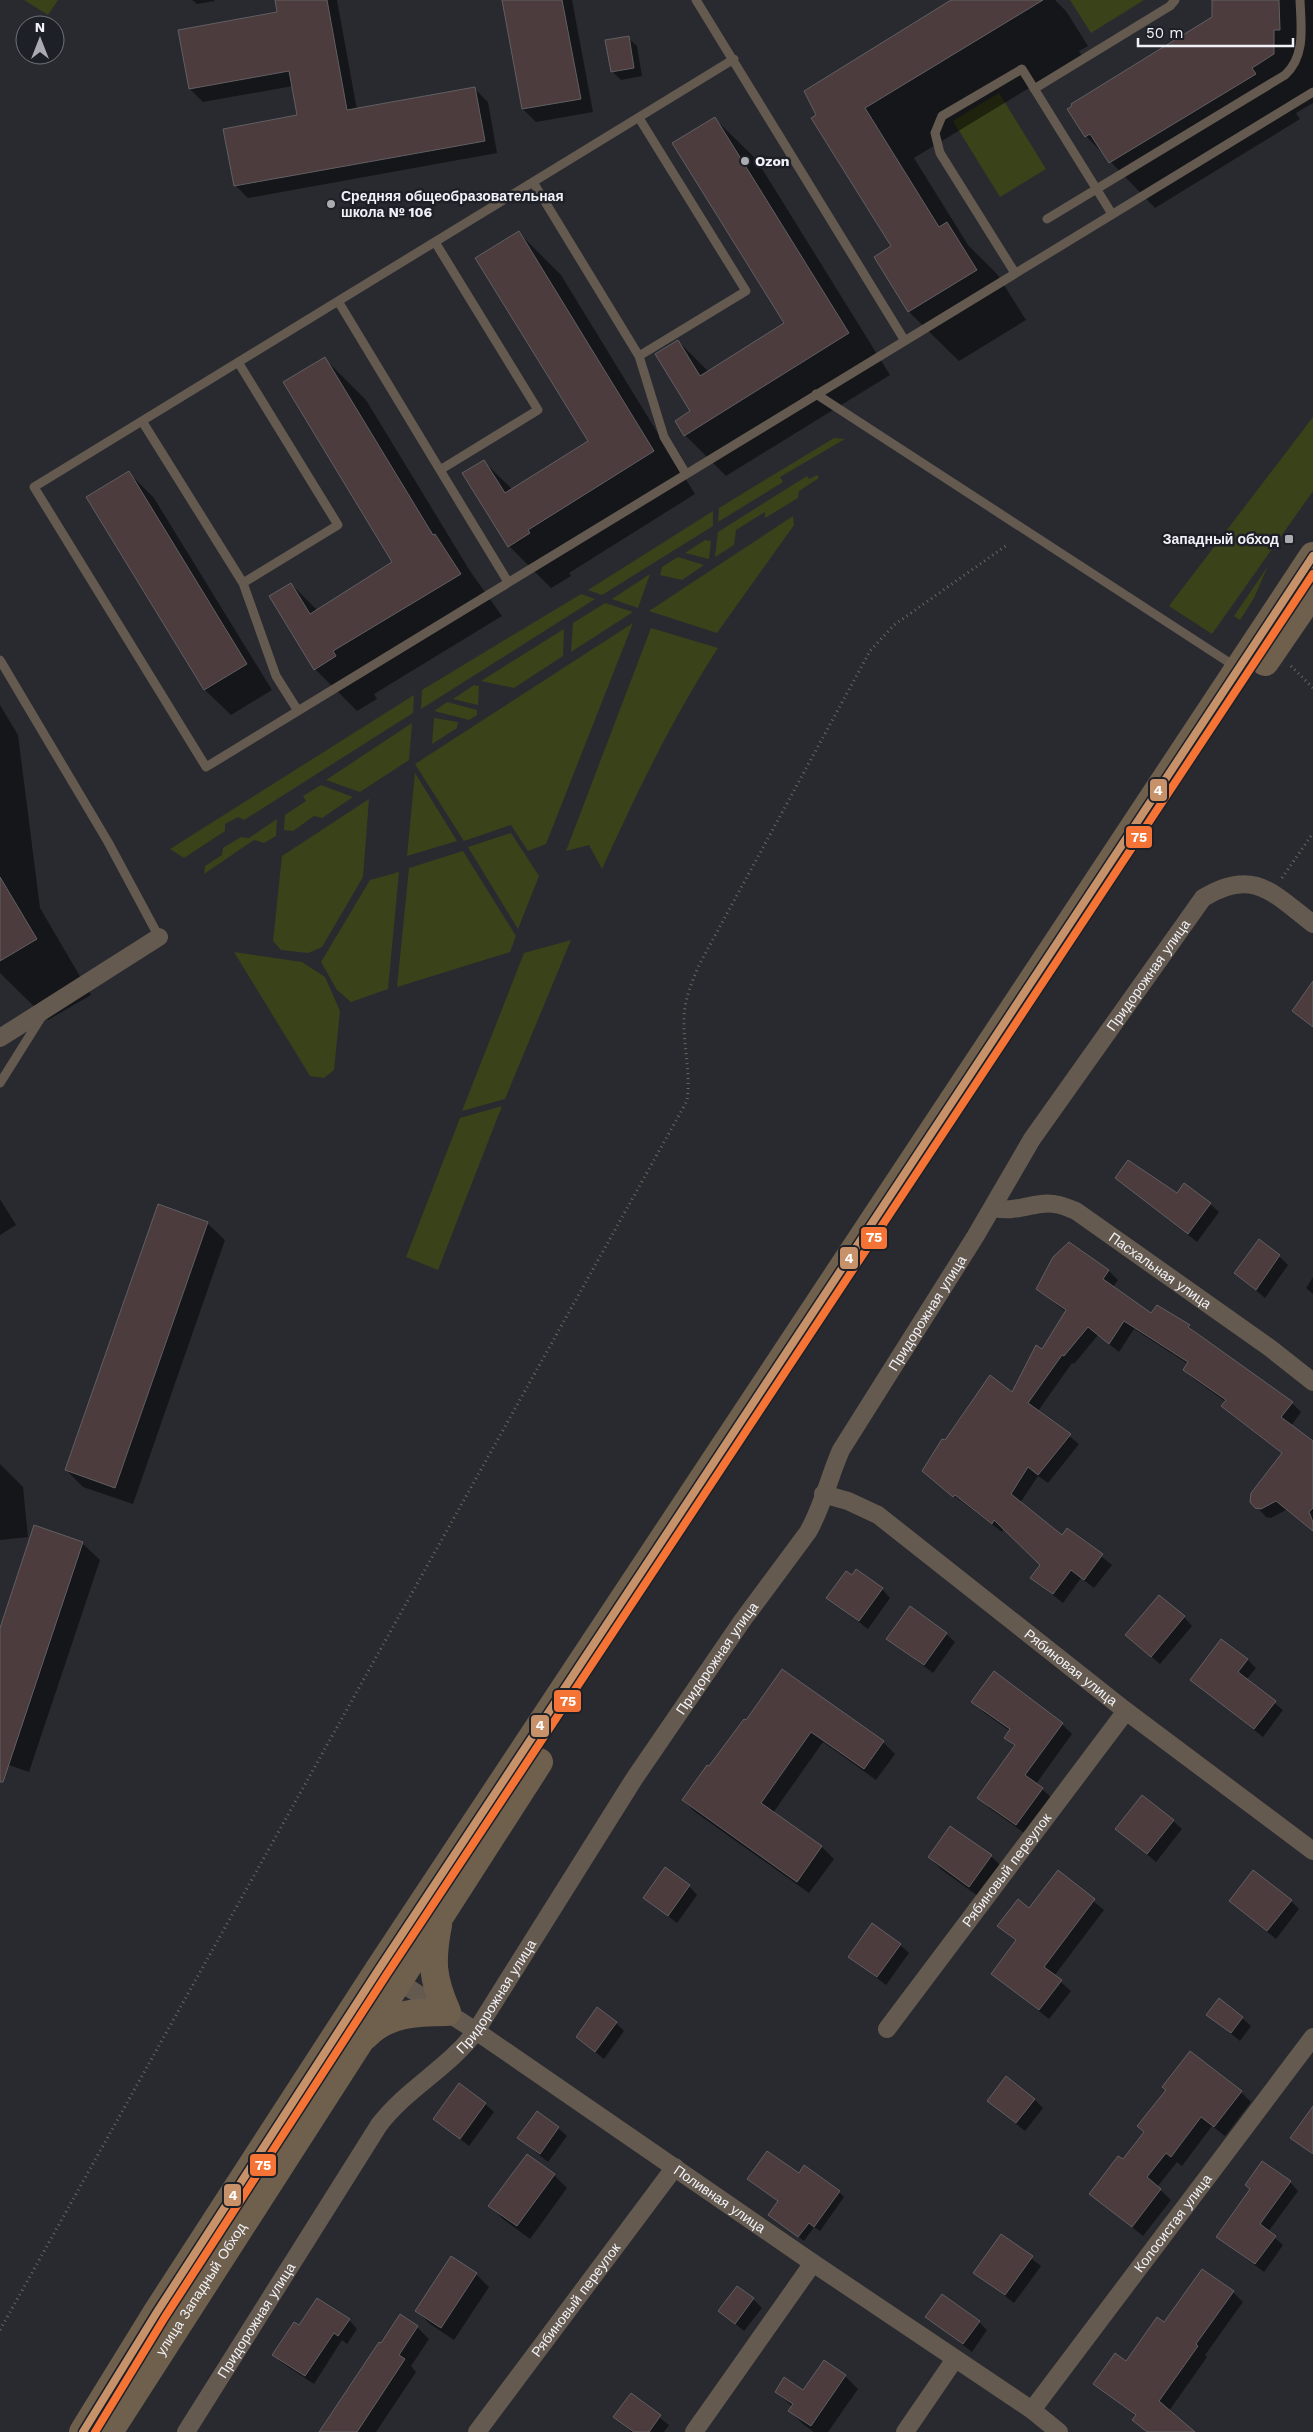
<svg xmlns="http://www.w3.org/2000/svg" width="1313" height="2432" viewBox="0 0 1313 2432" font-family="'Work Sans',sans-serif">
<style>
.green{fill:#3a4219}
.shadow{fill:#0007}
.building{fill:#4c3c3e;stroke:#615f62}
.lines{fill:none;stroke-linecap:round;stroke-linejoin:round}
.path{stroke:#6b655f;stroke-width:3;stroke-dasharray:1 4;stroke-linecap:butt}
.service{stroke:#655a50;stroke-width:9}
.minor{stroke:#655a50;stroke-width:18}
.trunk{stroke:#6f604e;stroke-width:28}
.bus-1-casing{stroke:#1e2027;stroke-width:11}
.bus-2-casing{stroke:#1e2027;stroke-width:11}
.bus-1{stroke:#c7916a;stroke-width:8}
.bus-2{stroke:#f57335;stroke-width:8}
.poi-dot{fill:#abacb2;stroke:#1e2027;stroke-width:2}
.labels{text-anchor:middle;stroke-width:5;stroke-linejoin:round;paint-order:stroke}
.poi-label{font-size:14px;font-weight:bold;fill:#f1f2f8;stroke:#1e2027;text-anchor:start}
.street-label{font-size:14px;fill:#f1f2f8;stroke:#1e2027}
.line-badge{stroke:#1e2027;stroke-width:2}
.badge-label{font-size:14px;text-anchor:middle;font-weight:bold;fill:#fff}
</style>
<rect width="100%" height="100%" fill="#292a2f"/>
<!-- green -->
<path class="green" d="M 24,0 L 58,0 L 48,15 Z
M 1070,0 L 1144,0 L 1091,33 Z
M 999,93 L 1046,169 L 1000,197 L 953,121 Z
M 1313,417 L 1313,491 L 1212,634 L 1169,606 Z
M 834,438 L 845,439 L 780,477 L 783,482 L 718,522 L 719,508 Z
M 817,475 L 819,478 L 799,491 L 798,498 L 765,518 L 765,512 L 736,530 L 734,545 L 715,557 L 718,532 L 807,476 L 809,479 Z
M 713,511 L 713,526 L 602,595 L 588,590 Z
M 793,516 L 794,525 L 717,633 L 649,611 Z
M 705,540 L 711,541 L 709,559 L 685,553 Z
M 678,557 L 704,565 L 682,580 L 660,575 L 662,567 Z
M 1268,566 L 1254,598 L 1240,620 L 1234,616 Z
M 650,574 L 638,608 L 612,599 Z
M 581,594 L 595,599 L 421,709 L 422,690 Z
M 605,603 L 633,612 L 571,652 L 573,623 Z
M 633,623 L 546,844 L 528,851 L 511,825 L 464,841 L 415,764 Z
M 651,628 L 718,648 C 672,719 637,792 602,869 L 589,845 L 566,851 Z
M 564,629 L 563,656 L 514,688 L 481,681 Z
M 474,685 L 479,686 L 478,705 L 453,699 Z
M 414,695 L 413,713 L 244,820 L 238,817 L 225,824 L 225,831 L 184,858 L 170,849 Z
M 447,702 L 477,710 L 477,715 L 469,720 L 434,711 Z
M 434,718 L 458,722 L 457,728 L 432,744 Z
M 412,723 L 409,760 L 360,792 L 326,780 Z
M 415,773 L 457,841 L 407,856 Z
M 321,785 L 353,797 L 322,818 L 314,816 L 293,831 L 284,830 L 285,815 L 306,801 L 303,796 Z
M 369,799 L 363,877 L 322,947 L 308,953 L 281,950 L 273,941 L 282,856 Z
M 277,819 L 276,836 L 264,843 L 254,840 L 204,874 L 205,866 L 222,855 L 223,848 L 241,837 L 249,838 Z
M 511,833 L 539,876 L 518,929 L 468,847 Z
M 463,851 L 516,936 L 510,952 L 397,987 L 409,868 Z
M 399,872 L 388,989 L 351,1002 L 337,990 L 321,962 L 370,880 Z
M 571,940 L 505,1099 L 462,1111 L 524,953 Z
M 234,952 L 302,962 L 325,977 L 340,1011 L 334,1070 L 324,1078 L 310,1076 Z
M 502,1106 L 438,1270 L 406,1257 L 460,1118 Z"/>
<!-- shadow -->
<path class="shadow" d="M 192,0 L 214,0 L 215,1 L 197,4 Z
M 276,0 L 337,0 L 357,110 L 475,89 L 488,102 L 497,153 L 248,198 L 235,185 L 298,116 L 293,86 L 203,102 L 190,89 L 279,13 Z
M 503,0 L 572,0 L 593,112 L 536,122 L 523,109 Z
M 954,0 L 1055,0 L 1066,11 L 1088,46 L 1079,51 L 1082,56 L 914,158 L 968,245 L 997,274 L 1026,320 L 959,361 L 909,312 L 875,257 L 892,247 L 813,119 Z
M 1213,0 L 1313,0 L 1313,103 L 1296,113 L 1300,119 L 1155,208 L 1086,136 L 1069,110 L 1213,17 Z
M 628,38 L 637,46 L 642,76 L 621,80 L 612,71 Z
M 714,118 L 756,159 L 890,375 L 726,476 L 685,435 L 692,412 L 678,341 L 709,372 L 786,324 Z
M 519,233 L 561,275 L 695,494 L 569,573 L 571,576 L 551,588 L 509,546 L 484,462 L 513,490 L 589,442 Z
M 324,358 L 366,400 L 470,571 L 502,616 L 374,694 L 377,699 L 357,711 L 315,669 L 291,584 L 318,611 L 394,562 Z
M 129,473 L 154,498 L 272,690 L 231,715 L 205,690 L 87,498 Z
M 0,705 L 18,735 L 40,908 L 91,995 L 48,1020 L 0,973 Z
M 1117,1177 L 1210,1204 L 1219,1212 L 1197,1242 Z
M 0,1199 L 16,1225 L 0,1235 Z
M 207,1223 L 225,1240 L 133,1504 L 83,1487 L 66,1470 Z
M 1069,1243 L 1109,1271 L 1118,1280 L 1113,1287 L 1151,1315 L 1189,1326 L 1198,1335 L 1292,1403 L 1301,1412 L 1291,1426 L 1313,1443 L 1313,1530 L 1286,1510 L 1271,1518 L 1266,1517 L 1252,1502 L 1283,1454 L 1232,1415 L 1223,1406 L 1226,1402 L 1194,1379 L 1184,1370 L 1188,1364 L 1134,1329 L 1119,1352 L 1098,1335 L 1074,1364 L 1072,1363 L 1038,1411 L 1079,1444 L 1048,1483 L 1038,1476 L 1020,1503 L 1063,1536 L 1068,1530 L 1112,1565 L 1094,1588 L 1081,1578 L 1063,1603 L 1032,1578 L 1041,1565 L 1004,1528 L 1002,1532 L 933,1480 L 945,1442 L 1013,1393 L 1066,1312 L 1037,1289 Z
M 1279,1256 L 1288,1265 L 1265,1298 L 1236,1273 Z
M 1313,1277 L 1313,1294 L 1306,1288 Z
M 0,1464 L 23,1487 L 28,1537 L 0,1540 Z
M 82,1543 L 100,1560 L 29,1772 L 0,1762 L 0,1631 Z
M 882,1589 L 890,1598 L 868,1629 L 828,1598 Z
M 1184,1617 L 1192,1626 L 1160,1664 L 1126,1635 Z
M 946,1634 L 955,1642 L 933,1673 L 888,1639 Z
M 1247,1659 L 1256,1668 L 1246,1680 L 1283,1710 L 1263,1737 L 1192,1679 Z
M 782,1671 L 883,1742 L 895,1754 L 876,1780 L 823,1742 L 773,1813 L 822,1847 L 834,1859 L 809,1893 L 695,1812 L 683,1800 L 746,1721 Z
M 973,1702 L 1062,1724 L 1072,1734 L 1036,1784 L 1053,1799 L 1027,1835 L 989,1808 L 979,1797 L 1015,1747 L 1006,1737 L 1010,1731 L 983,1712 Z
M 1173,1821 L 1182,1829 L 1156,1862 L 1117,1829 Z
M 991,1856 L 1004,1869 L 982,1899 L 942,1870 L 929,1857 Z
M 1058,1872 L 1104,1910 L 1054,1976 L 1071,1991 L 1049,2019 L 993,1974 L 1017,1942 L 999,1926 L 1029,1909 Z
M 689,1886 L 697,1895 L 677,1923 L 644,1898 Z
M 1230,1901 L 1291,1901 L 1299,1909 L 1276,1939 Z
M 900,1945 L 909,1953 L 886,1985 L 850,1957 Z
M 1208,2015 L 1242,2018 L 1251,2026 L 1240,2041 Z
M 616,2023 L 624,2031 L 604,2059 L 577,2037 Z
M 1241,2092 L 1251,2102 L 1225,2136 L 1212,2126 L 1182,2166 L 1177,2162 L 1157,2187 L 1171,2200 L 1143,2236 L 1091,2194 L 1123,2161 Z
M 1034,2099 L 1043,2108 L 1025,2131 L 988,2101 Z
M 485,2104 L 494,2112 L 469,2146 L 435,2119 Z
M 1313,2108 L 1313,2155 L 1292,2138 Z
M 558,2128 L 567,2136 L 548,2162 L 518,2138 Z
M 799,2174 L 839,2192 L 844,2197 L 820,2231 L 814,2227 L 804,2241 L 770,2215 L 779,2202 L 749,2179 Z
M 554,2175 L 567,2188 L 530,2239 L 503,2219 L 490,2206 Z
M 1290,2182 L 1298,2191 L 1268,2232 L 1283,2245 L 1264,2272 L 1217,2237 Z
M 1002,2236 L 1041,2266 L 1014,2303 L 975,2273 Z
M 451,2258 L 476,2274 L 489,2287 L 454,2340 L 430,2324 L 417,2311 Z
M 1233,2292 L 1243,2302 L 1205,2355 L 1207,2357 L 1169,2411 L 1193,2432 L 1146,2432 L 1134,2420 L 1136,2416 L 1095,2384 L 1126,2363 L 1164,2324 Z
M 753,2299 L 762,2308 L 744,2331 L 720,2311 Z
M 927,2317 L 979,2322 L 987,2330 L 972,2352 Z
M 349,2320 L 357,2329 L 347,2344 L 342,2340 L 314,2384 L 282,2363 L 274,2355 L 300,2327 Z
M 417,2327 L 429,2339 L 411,2366 L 416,2372 L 376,2432 L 321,2432 L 382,2345 Z
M 845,2376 L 858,2389 L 828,2432 L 814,2432 L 803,2424 L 790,2411 L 793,2407 L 776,2392 L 803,2392 Z
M 631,2395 L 669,2425 L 664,2432 L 630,2432 L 631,2431 L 615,2417 Z"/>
<!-- building -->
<path class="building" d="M 275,0 L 327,0 L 347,110 L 475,87 L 485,141 L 234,186 L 223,129 L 297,115 L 289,71 L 189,89 L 178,30 L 277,12 Z
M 502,0 L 562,0 L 581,99 L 522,109 Z
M 951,0 L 1043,0 L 865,108 L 939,227 L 947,222 L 977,270 L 908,312 L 874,257 L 891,246 L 811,118 L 816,115 L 804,91 Z
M 1212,0 L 1279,0 L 1280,30 L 1274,30 L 1274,54 L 1252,68 L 1256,74 L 1109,163 L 1090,134 L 1085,137 L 1067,109 L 1072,106 L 1071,104 L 1212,17 Z
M 629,36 L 634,68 L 611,72 L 605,40 Z
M 715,117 L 849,333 L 684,436 L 675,421 L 690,411 L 655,354 L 678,340 L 700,376 L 784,323 L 672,143 Z
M 519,231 L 654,451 L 528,530 L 530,533 L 508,547 L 462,473 L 484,460 L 505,493 L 588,441 L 475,258 Z
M 325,357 L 433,535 L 435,534 L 461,574 L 333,651 L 336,656 L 314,670 L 269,596 L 291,583 L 310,614 L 392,562 L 283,382 Z
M 129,471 L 247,664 L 204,690 L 86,497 Z
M 0,877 L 37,939 L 0,961 Z
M 1313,981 L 1313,1027 L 1292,1011 Z
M 1128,1160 L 1177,1193 L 1184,1183 L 1211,1203 L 1188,1234 L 1115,1178 Z
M 158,1204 L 208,1222 L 115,1488 L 65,1470 Z
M 1259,1239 L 1280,1255 L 1256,1290 L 1234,1273 Z
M 1069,1242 L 1109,1270 L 1103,1279 L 1151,1313 L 1157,1305 L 1190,1325 L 1188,1327 L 1293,1402 L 1281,1417 L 1313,1441 L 1313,1508 L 1309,1512 L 1313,1522 L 1313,1531 L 1276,1501 L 1261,1509 L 1255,1508 L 1250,1502 L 1251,1493 L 1282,1453 L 1221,1406 L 1226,1400 L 1183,1370 L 1188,1362 L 1124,1321 L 1109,1344 L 1088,1327 L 1064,1356 L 1062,1355 L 1028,1403 L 1071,1434 L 1038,1475 L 1028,1467 L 1011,1494 L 1062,1535 L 1067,1528 L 1103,1554 L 1084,1580 L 1071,1570 L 1053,1594 L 1030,1578 L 1040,1565 L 994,1520 L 992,1524 L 955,1495 L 953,1497 L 922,1471 L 942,1439 L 945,1440 L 990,1375 L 1012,1392 L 1036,1345 L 1042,1349 L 1066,1310 L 1036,1289 L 1053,1257 Z
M 34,1525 L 83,1542 L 3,1782 L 0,1782 L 0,1628 Z
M 856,1569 L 883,1588 L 859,1621 L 826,1598 L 846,1571 L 852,1575 Z
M 1159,1595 L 1185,1616 L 1151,1657 L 1125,1635 Z
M 910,1606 L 947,1633 L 924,1665 L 886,1639 Z
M 1221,1639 L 1248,1659 L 1238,1672 L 1276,1701 L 1254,1729 L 1190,1680 Z
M 782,1669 L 884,1741 L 864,1769 L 811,1732 L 761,1803 L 822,1846 L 797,1882 L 682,1800 L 707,1765 L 709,1766 L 744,1719 L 746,1720 Z
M 994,1671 L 1063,1723 L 1025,1775 L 1043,1788 L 1016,1825 L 977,1798 L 1015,1745 L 1004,1738 L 1010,1729 L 971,1702 Z
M 1142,1795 L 1174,1820 L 1147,1854 L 1115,1829 Z
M 950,1826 L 992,1855 L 969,1887 L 928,1857 Z
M 665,1867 L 690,1885 L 668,1916 L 643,1898 Z
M 1058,1870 L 1095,1899 L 1044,1967 L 1062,1980 L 1039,2010 L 991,1974 L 1016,1940 L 997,1926 L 1018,1899 L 1029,1908 Z
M 1253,1870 L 1292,1900 L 1267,1931 L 1229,1901 Z
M 872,1923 L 901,1944 L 877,1977 L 848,1957 Z
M 1219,1998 L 1243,2017 L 1231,2033 L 1206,2015 Z
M 597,2007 L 617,2022 L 595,2052 L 576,2037 Z
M 1190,2051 L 1242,2091 L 1214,2127 L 1201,2117 L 1171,2157 L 1166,2153 L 1147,2177 L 1161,2189 L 1132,2227 L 1089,2194 L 1118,2156 L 1123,2159 L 1144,2132 L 1137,2126 L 1166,2090 L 1162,2087 Z
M 1006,2076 L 1035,2099 L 1016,2123 L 987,2101 Z
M 459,2083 L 486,2103 L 460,2139 L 433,2119 Z
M 1313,2106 L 1313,2154 L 1290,2138 Z
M 537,2111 L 559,2127 L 540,2154 L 517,2138 Z
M 767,2151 L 799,2173 L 804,2165 L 840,2191 L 814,2227 L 809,2223 L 798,2237 L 768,2215 L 778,2201 L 747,2179 Z
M 527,2154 L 555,2174 L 517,2226 L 488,2206 Z
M 1262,2161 L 1291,2181 L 1260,2224 L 1276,2236 L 1255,2264 L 1216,2237 L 1250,2189 L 1245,2185 Z
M 1001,2234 L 1033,2256 L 1005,2295 L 973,2273 Z
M 451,2256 L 477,2273 L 441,2328 L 415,2311 Z
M 1202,2269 L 1234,2291 L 1196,2344 L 1198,2346 L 1159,2401 L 1195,2432 L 1147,2432 L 1132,2420 L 1136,2415 L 1093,2384 L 1115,2353 L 1126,2361 L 1157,2317 L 1164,2322 Z
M 737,2286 L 754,2298 L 735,2324 L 718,2311 Z
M 942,2294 L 980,2321 L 963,2344 L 925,2317 Z
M 317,2298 L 350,2319 L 338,2336 L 334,2333 L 305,2376 L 272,2355 L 294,2322 L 299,2325 Z
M 400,2314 L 418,2326 L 399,2355 L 405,2359 L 357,2432 L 319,2432 L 379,2342 L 381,2343 Z
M 824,2360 L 846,2375 L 811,2426 L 788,2411 L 793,2404 L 775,2392 L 784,2377 L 803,2390 Z
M 631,2393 L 661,2415 L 649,2432 L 634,2432 L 613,2417 Z"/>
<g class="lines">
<!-- path -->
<path class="path" d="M 1291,666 L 1313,688
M 1282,878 L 1313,833
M 0,2330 L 687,1101 C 691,1073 683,1045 684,1016 C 685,998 692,982 699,965 L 870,651 L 894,625 L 1007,545"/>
<!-- service -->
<path class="service" d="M 696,0 L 905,341
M 734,59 L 34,487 L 206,767 L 1313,92
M 1034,89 L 1170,6 L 1175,0
M 639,118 L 746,291 L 639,356 L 664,437 L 686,474
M 533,182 L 639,356
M 1047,219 L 1285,75 C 1306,56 1301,26 1300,0
M 435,242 L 538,410 L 440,470 L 508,582
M 1015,273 L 940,153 L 935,133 L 942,116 L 1022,69 L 1112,214
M 338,301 L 440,470
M 238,362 L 338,525 L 243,583
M 816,394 L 1236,667
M 142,421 L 243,583 L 276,676 L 298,711
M 0,660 L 108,842 L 159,937
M 0,1083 L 42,1016"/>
<!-- minor -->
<g class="minor">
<path d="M 0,1038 L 159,937"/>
<path id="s1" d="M 993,1207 C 1009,1213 1024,1206 1041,1204 C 1054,1202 1064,1206 1076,1211 L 1270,1348 L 1313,1382"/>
<path id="s2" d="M 823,1494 L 848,1501 L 878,1515 L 1126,1711 L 1313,1851"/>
<path id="s3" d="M 390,1976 L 476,2031 L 813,2263 L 1032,2410 L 1059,2432"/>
<path id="s4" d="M 887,2029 L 1126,1711"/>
<path id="s5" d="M 1032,2410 L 1313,2037"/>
<path id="s6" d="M 186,2432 L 379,2125 C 407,2088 449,2068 476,2031 L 634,1779 L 742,1621 L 808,1532 C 823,1506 829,1477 841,1450 L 975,1237 L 1032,1139 L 1203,898 C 1253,867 1273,893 1313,924"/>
<path id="s7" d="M 477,2432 L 675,2167"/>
<path d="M 694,2432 L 813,2263"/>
<path d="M 905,2432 L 955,2359"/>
</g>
<!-- trunk -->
<g class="trunk">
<path d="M 1265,662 L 1313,592"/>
<path d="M 365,2036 C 387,2013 417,2012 447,2012 C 432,1978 431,1961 438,1925"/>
<path d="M 83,2432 L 157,2312 L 379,1969 L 1313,556"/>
<path id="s8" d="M 109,2432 L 539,1762"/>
</g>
<!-- bus-1 casing -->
<g class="bus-1-casing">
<path id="bus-1" d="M 83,2432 L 157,2312 L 379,1969 L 1313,556"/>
</g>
<!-- bus-2 casing -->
<g class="bus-2-casing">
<path id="bus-2" d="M 95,2432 L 165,2317 L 387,1974 L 1313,574"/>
</g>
<!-- bus-1 -->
<use href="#bus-1" class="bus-1"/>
<!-- bus-2 -->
<use href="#bus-2" class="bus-2"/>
</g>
<!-- markers -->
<g class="poi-dot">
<circle cx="745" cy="161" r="5"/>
<circle cx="331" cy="204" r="5"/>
<rect x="1284" y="534" width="10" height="10" rx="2.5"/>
</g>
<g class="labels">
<!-- poi labels -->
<g class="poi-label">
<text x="755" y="166">Ozon</text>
<text x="341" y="201">Средняя общеобразовательная<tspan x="341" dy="16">школа № 106</tspan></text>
<text x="1279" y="544" text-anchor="end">Западный обход</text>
</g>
<!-- street labels -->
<g class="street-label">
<text dy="5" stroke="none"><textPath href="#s6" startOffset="1752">Придорожная улица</textPath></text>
<text dy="5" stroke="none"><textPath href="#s1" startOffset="188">Пасхальная улица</textPath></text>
<text dy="5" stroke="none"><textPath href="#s6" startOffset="1348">Придорожная улица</textPath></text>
<text dy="5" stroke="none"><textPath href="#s6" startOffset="942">Придорожная улица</textPath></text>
<text dy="5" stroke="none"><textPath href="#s2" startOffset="305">Рябиновая улица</textPath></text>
<text dy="5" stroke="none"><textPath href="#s4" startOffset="199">Рябиновый переулок</textPath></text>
<text dy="5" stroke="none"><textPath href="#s6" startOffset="538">Придорожная улица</textPath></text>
<text dy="5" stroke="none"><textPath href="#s3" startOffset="398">Поливная улица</textPath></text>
<text dy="5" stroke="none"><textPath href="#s5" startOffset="234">Колосистая улица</textPath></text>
<text dy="5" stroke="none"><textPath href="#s8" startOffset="170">улица Западный Обход</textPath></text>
<text dy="5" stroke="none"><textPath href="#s7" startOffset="165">Рябиновый переулок</textPath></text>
<text dy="5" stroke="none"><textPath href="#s6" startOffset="132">Придорожная улица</textPath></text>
</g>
</g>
<g class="line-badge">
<rect x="1149" y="778" width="19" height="24" rx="5" fill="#c7916a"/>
<rect x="1125" y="825" width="28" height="24" rx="5" fill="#f57335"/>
<rect x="860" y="1226" width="28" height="24" rx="5" fill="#f57335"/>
<rect x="839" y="1246" width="20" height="24" rx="5" fill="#c7916a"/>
<rect x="553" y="1689" width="29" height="24" rx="5" fill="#f57335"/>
<rect x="530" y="1714" width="20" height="24" rx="5" fill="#c7916a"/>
<rect x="249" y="2153" width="28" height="24" rx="5" fill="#f57335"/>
<rect x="223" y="2183" width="19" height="24" rx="5" fill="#c7916a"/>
</g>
<g class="badge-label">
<text x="1158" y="795">4</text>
<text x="1139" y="842">75</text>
<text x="874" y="1242">75</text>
<text x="849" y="1263">4</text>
<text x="568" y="1706">75</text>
<text x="540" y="1730">4</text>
<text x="263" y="2170">75</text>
<text x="233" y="2200">4</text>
</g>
<!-- north arrow -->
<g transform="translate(40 40)"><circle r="24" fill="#1e2027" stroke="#72747b"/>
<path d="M0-4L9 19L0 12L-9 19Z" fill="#abacb2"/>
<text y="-8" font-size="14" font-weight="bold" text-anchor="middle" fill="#f1f2f8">N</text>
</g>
<!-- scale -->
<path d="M1138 38v8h155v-8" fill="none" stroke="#f1f2f8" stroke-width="2.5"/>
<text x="1146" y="38" font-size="15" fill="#f1f2f8" stroke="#1e2027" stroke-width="4" paint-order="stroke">50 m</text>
</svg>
